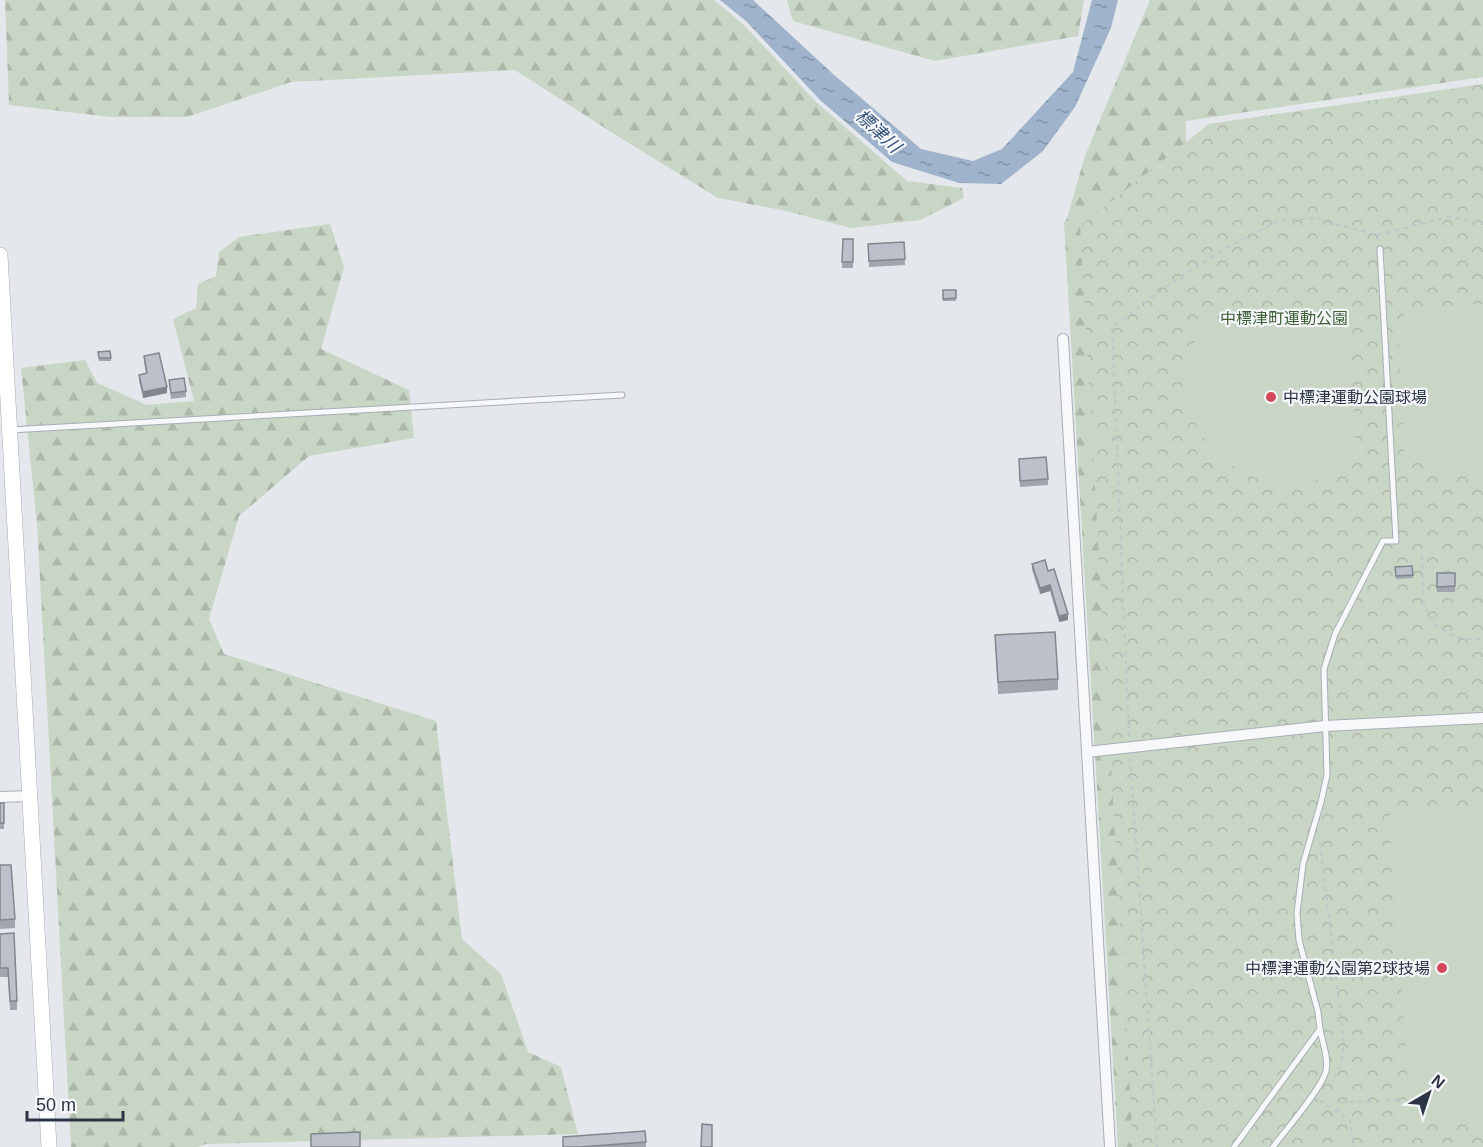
<svg xmlns="http://www.w3.org/2000/svg" width="1483" height="1147" viewBox="0 0 1483 1147" font-family="Arial,'Noto Sans JP',sans-serif">
<style>
.forest{fill:url(#forest-firs)}
.park{fill:url(#park-crowns)}
.pitch{fill:#c9d6c5}
.water{fill:url(#water-ripples)}
.lines{fill:none;stroke-linecap:round;stroke-linejoin:round}
.lane-casing{stroke:#a9aeb7;stroke-width:7}
.street-casing{stroke:#a9aeb7;stroke-width:12}
.secondary-casing{stroke:#a9aeb7;stroke-width:16}
.path{stroke:#c2c5cb;stroke-width:2;stroke-dasharray:4.5 4.5;stroke-linecap:butt}
.lane{stroke:#f7f8fa;stroke-width:5}
.street{stroke:#f7f8fa;stroke-width:10}
.secondary{stroke:#fff;stroke-width:15}
.wall{fill:#a1a5ae}
.shaded-wall{fill:#83868d}
.building{fill:#bbc0ca;stroke:#83868d;stroke-width:1.5}
.poi-dot{fill:#d1495b;stroke:#f4f6f9;stroke-width:2}
.labels{text-anchor:middle;stroke-width:4.5;stroke-linejoin:round;paint-order:stroke}
.park-label{font-size:16px;fill:#3f6138;stroke:#f4f6f9}
.poi-label{font-size:16px;fill:#2b3445;stroke:#f4f6f9;text-anchor:start}
.water-label{font-size:18px;font-style:italic;fill:#34527a;stroke:#f4f6f9}
</style>
<defs>
<pattern id="forest-firs" width="22" height="20" patternUnits="userSpaceOnUse" patternTransform="scale(1.5)"><rect width="22" height="20" fill="#c9d6c5"/><path d="M5 1l3.5 6h-7zM16 11l3.5 6h-7z" fill="#adb8ab"/></pattern>
<pattern id="park-crowns" width="20" height="18" patternUnits="userSpaceOnUse" patternTransform="scale(1.5)"><rect width="20" height="18" fill="#c9d6c5"/><path d="M2 6a3 3 0 1 1 6 0M12 15a3 3 0 1 1 6 0" fill="none" stroke="#adb8ab"/></pattern>
<pattern id="water-ripples" width="26" height="14" patternUnits="userSpaceOnUse" patternTransform="scale(1.5)"><rect width="26" height="14" fill="#9fb4cc"/><path d="M2 4q2-2 4 0t4 0M15 11q2-2 4 0t4 0" fill="none" stroke="#8293a7"/></pattern>
</defs>
<rect width="100%" height="100%" fill="#e4e7ec"/>
<!-- forest -->
<path class="forest" d="M 5,0 L 714,0 L 744,25 L 815,101 L 907,181 L 962,188 L 964,198 L 920,220 L 851,228 L 782,210 L 718,198 L 611,132 L 515,70 L 291,82 L 187,117 L 111,117 L 9,105 Z
M 787,0 L 1084,0 L 1078,36 L 935,61 L 793,21 Z
M 1150,0 L 1483,0 L 1483,77 L 1186,121 L 1184,328 L 1483,736 L 1152,1147 L 1118,1147 L 1064,223 L 1067,218 L 1085,156 Z
M 330,224 L 344,267 L 321,349 L 409,390 L 414,438 L 309,456 L 239,516 L 209,619 L 224,654 L 436,721 L 462,939 L 501,974 L 528,1052 L 561,1067 L 578,1134 L 206,1144 L 197,1147 L 71,1147 L 37,524 L 21,368 L 85,360 L 97,383 L 147,405 L 194,401 L 173,319 L 196,308 L 198,284 L 216,276 L 219,252 L 239,237 Z"/>
<!-- park -->
<path class="park" d="M 1483,84 L 1483,1147 L 1133,1147 L 1080,226 L 1209,124 Z"/>
<!-- pitch -->
<path class="pitch" d="M 1483,304 L 1483,474 C 1450,476 1433,472 1405,456 L 1397,322 L 1411,307 Z
M 1330,314 L 1350,333 L 1356,452 C 1346,460 1335,472 1323,477 C 1262,504 1185,450 1187,383 C 1187,372 1189,352 1194,342 C 1198,334 1204,327 1209,319 Z
M 1483,809 L 1483,1120 L 1411,1125 L 1389,815 Z"/>
<!-- water -->
<path class="water" d="M 720,0 L 753,0 L 833,74 L 921,149 L 973,161 L 1002,149 L 1073,72 L 1092,0 L 1118,0 L 1111,28 L 1075,107 L 1043,151 L 1001,184 L 959,183 L 892,162 L 820,100 L 746,21 Z"/>
<g class="lines">
<!-- lane casing -->
<g class="lane-casing">
<path id="lane" d="M 10,430 L 622,395
M 1234,1147 L 1320,1029 L 1318,1012 L 1299,940 L 1297,913 L 1303,864 L 1321,802 L 1327,775 L 1324,669 L 1335,634 L 1383,541 L 1396,541 L 1380,249
M 1273,1147 C 1285,1131 1322,1088 1326,1071 C 1329,1058 1322,1042 1320,1029"/>
</g>
<!-- street casing -->
<g class="street-casing">
<path id="street" d="M 1063,339 L 1110,1147
M 1087,752 L 1325,726 L 1483,718
M 0,797 L 30,796"/>
</g>
<!-- secondary casing -->
<g class="secondary-casing">
<path id="secondary" d="M 0,255 L 49,1147"/>
</g>
<!-- path -->
<path class="path" d="M 1377,235 L 1448,217 L 1483,222
M 1422,555 L 1424,605 L 1438,627 L 1457,638 L 1483,640
M 1129,737 L 1112,327 L 1167,286 L 1226,248 L 1278,221 L 1314,218 L 1377,235 L 1378,240
M 1130,758 L 1157,1147
M 1320,842 L 1344,1044 L 1341,1063 L 1332,1082
M 1319,1100 L 1350,1120 L 1354,1147
M 1337,1111 L 1342,1102 L 1400,1100"/>
<!-- lane -->
<use href="#lane" class="lane"/>
<!-- street -->
<use href="#street" class="street"/>
<!-- secondary -->
<use href="#secondary" class="secondary"/>
</g>
<!-- wall -->
<path class="wall" d="M 843,239 L 853,239 L 853,268 L 842,268 Z
M 904,242 L 905,265 L 869,267 L 868,244 Z
M 943,290 L 956,290 L 956,301 L 943,301 Z
M 110,351 L 111,361 L 99,361 L 98,352 Z
M 144,356 L 167,393 L 143,398 L 139,381 L 139,375 L 146,373 L 144,362 Z
M 169,380 L 186,391 L 186,397 L 171,399 Z
M 1019,465 L 1048,479 L 1048,485 L 1020,487 Z
M 1032,564 L 1048,571 L 1068,620 L 1059,622 L 1050,591 L 1040,594 L 1032,570 Z
M 1412,566 L 1413,578 L 1396,579 L 1395,567 Z
M 1437,573 L 1455,573 L 1455,592 L 1437,592 Z
M 995,635 L 1058,679 L 1058,690 L 998,694 Z
M 0,803 L 4,803 L 4,829 L 0,829 Z
M 0,865 L 15,919 L 15,928 L 0,929 Z
M 0,934 L 17,1001 L 17,1010 L 10,1010 L 8,977 L 0,977 Z
M 645,1131 L 646,1147 L 563,1147 L 563,1137 Z"/>
<!-- shaded-wall -->
<path class="shaded-wall" d="M 167,387 L 167,393 L 143,398 L 143,392 Z
M 1050,585 L 1050,591 L 1040,594 L 1040,588 Z
M 1068,614 L 1068,620 L 1059,622 L 1059,616 Z"/>
<!-- building -->
<path class="building" d="M 843,239 L 853,239 L 853,262 L 842,262 Z
M 904,242 L 905,259 L 869,261 L 868,244 Z
M 943,290 L 956,290 L 956,298 L 943,299 Z
M 110,351 L 111,358 L 99,358 L 98,352 Z
M 159,353 L 167,387 L 143,392 L 139,375 L 147,373 L 144,356 Z
M 184,378 L 186,391 L 171,393 L 169,380 Z
M 1046,457 L 1048,479 L 1020,481 L 1019,459 Z
M 1045,560 L 1048,571 L 1054,569 L 1068,614 L 1059,616 L 1050,585 L 1040,588 L 1032,564 Z
M 1412,566 L 1413,575 L 1396,576 L 1395,567 Z
M 1437,573 L 1455,573 L 1455,586 L 1437,587 Z
M 1055,632 L 1058,679 L 998,682 L 995,635 Z
M 0,803 L 4,803 L 4,823 L 0,823 Z
M 0,865 L 11,865 L 15,919 L 0,920 Z
M 14,933 L 17,1001 L 10,1001 L 8,968 L 0,968 L 0,934 Z
M 702,1124 L 712,1125 L 712,1147 L 701,1147 Z
M 645,1131 L 646,1142 L 580,1147 L 563,1147 L 563,1137 Z
M 360,1132 L 360,1147 L 311,1147 L 311,1134 Z"/>
<!-- markers -->
<g class="poi-dot">
<circle cx="1271" cy="397" r="6"/>
<circle cx="1442" cy="968" r="6"/>
</g>
<g class="labels">
<!-- park labels -->
<g class="park-label">
<text x="1284" y="324">中標津町運動公園</text>
</g>
<!-- poi labels -->
<g class="poi-label">
<text x="1283" y="403">中標津運動公園球場</text>
<text x="1430" y="974" text-anchor="end">中標津運動公園第2球技場</text>
</g>
<!-- water labels -->
<g class="water-label">
<text transform="translate(878 131) rotate(43)" y="6">標津川</text>
</g>
</g>
<!-- north arrow -->
<g transform="translate(1429 1093) rotate(39)" stroke="#f4f6f9" stroke-width="4.5" paint-order="stroke">
<path d="M0-4.5L10 22L0 15L-10 22Z" fill="#2b3445"/>
<text y="-9" font-size="16" font-weight="bold" text-anchor="middle" fill="#2b3445">N</text>
</g>
<!-- scale -->
<path d="M27 1111v9h96v-9" fill="none" stroke="#2b3445" stroke-width="3"/>
<text x="36" y="1111" font-size="18" fill="#2b3445" stroke="#f4f6f9" stroke-width="4.5" paint-order="stroke">50 m</text>
</svg>
